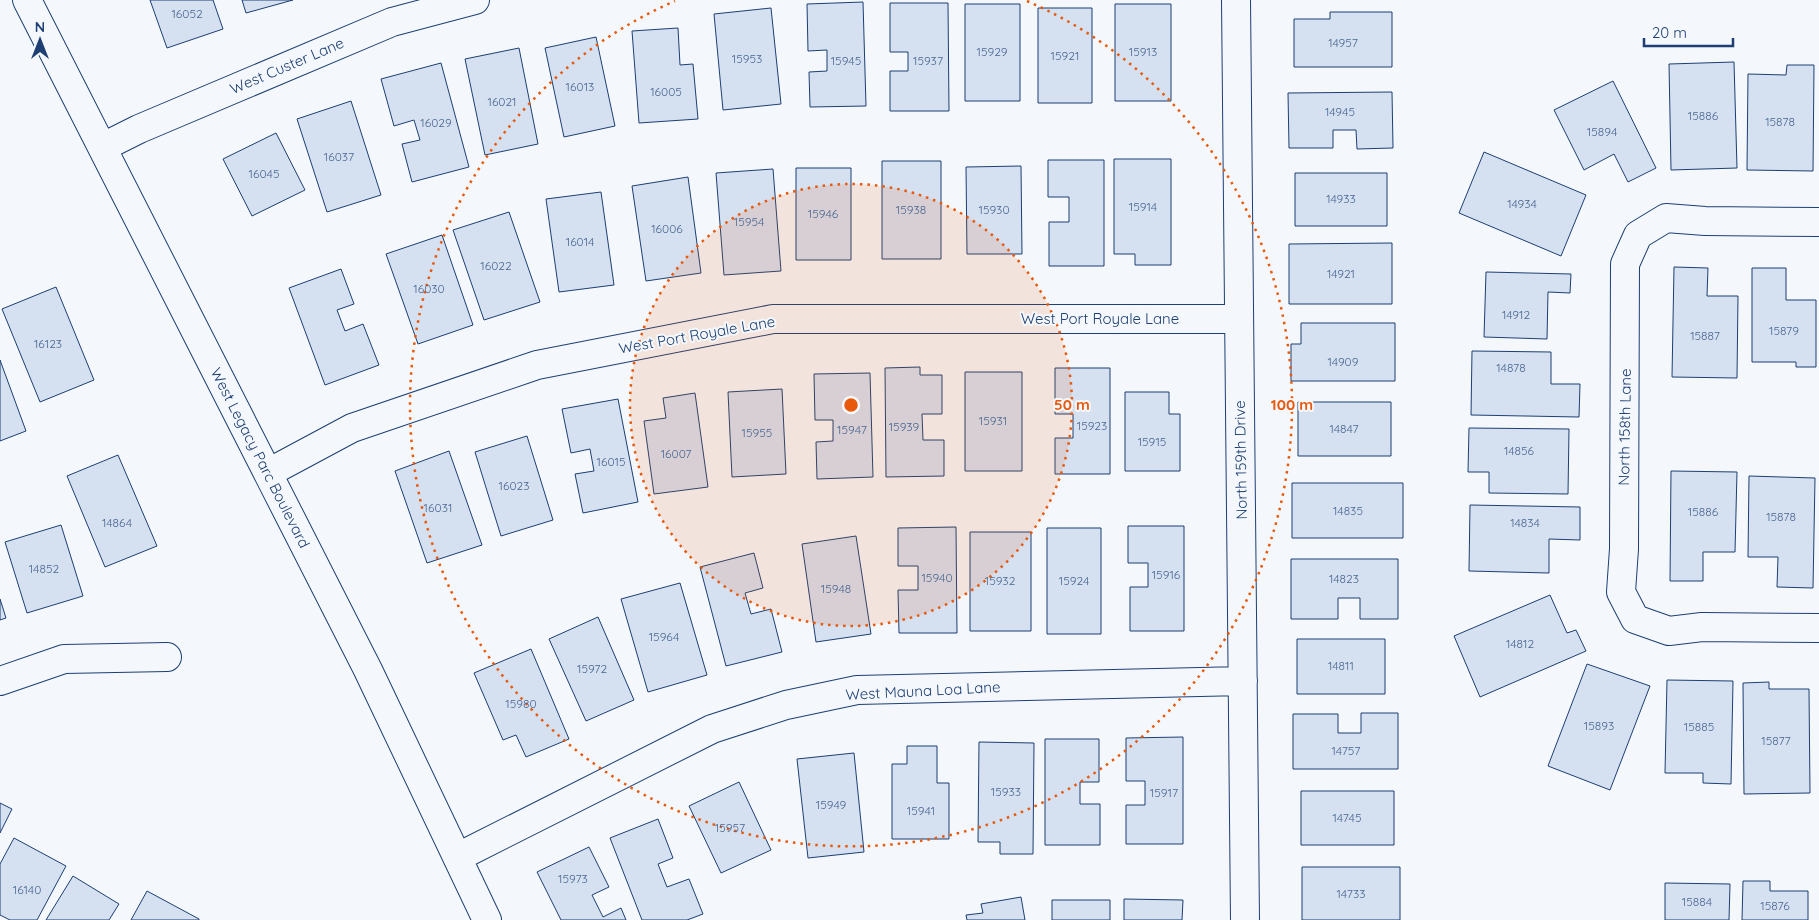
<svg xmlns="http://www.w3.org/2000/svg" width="1819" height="920" viewBox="0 0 1819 920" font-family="Quicksand,sans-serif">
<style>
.building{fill:#d5e0f0;stroke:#1d3f73}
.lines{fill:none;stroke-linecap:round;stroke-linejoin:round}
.minor-casing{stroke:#1d3f73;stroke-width:30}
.minor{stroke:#f4f7fb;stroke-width:28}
.ring{fill:none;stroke:#e8590c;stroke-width:2.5;stroke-dasharray:2.5 5}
.labels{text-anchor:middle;stroke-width:4;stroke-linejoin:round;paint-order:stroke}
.number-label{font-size:12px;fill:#4b6792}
.street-label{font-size:15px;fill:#1d3f73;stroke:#f4f7fb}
.centre{fill:#e8590c;stroke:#f4f7fb;stroke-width:2.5}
.ring-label{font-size:15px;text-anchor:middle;font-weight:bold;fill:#e8590c;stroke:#f4f7fb;stroke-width:4;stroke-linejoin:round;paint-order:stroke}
</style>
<rect width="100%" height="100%" fill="#f4f7fb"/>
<!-- building -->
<path class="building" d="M 150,0 L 213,0 L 223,29 L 167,48 Z
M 242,0 L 293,0 L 246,13 Z
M 863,2 L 866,106 L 810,107 L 809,72 L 827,71 L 827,50 L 808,51 L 807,4 Z
M 890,3 L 948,3 L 949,111 L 890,111 L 890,71 L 908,71 L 908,52 L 890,52 Z
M 965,4 L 1020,4 L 1020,101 L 965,101 Z
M 1115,4 L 1171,4 L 1171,101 L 1115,101 Z
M 771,8 L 781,104 L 723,110 L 714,14 Z
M 1038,8 L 1092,8 L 1092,103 L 1038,103 Z
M 1330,12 L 1392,12 L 1392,67 L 1294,67 L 1294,19 L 1330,19 Z
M 678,28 L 680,65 L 693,64 L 698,119 L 639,123 L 632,31 Z
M 596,37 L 615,126 L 564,137 L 545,48 Z
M 519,48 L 538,144 L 485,155 L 465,59 Z
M 1734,62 L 1737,168 L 1671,170 L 1669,64 Z
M 441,63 L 469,167 L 412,182 L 402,144 L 420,140 L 414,120 L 394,126 L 381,79 Z
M 1787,65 L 1814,65 L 1813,171 L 1747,170 L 1748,74 L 1786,75 Z
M 1613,81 L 1656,168 L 1628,182 L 1614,154 L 1584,170 L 1554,110 Z
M 1392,92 L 1393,148 L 1357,149 L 1356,130 L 1333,130 L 1333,148 L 1289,148 L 1288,93 Z
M 351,101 L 381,195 L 327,212 L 297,119 Z
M 276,133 L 305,190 L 252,216 L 223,159 Z
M 1484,152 L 1586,195 L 1561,256 L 1459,213 Z
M 1114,159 L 1171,159 L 1171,265 L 1135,265 L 1135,254 L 1114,254 Z
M 1048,160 L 1104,160 L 1104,266 L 1049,266 L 1049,222 L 1069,222 L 1069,197 L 1048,197 Z
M 882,161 L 941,161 L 941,259 L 882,259 Z
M 1021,166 L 1022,254 L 967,254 L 966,167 Z
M 796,168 L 851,168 L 851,260 L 796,260 Z
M 773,169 L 781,271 L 724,275 L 716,173 Z
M 1295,173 L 1387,173 L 1387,226 L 1295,226 Z
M 688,177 L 701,273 L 646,281 L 632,186 Z
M 601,192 L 614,285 L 559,292 L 546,199 Z
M 509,212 L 540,302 L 484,320 L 453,230 Z
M 442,235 L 473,325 L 418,344 L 386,254 Z
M 1392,243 L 1392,304 L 1289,304 L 1289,244 Z
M 1674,267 L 1708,268 L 1707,296 L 1738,296 L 1737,378 L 1672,377 Z
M 1752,268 L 1786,268 L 1786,300 L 1816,300 L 1816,367 L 1796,367 L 1796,362 L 1752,362 Z
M 341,269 L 354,304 L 337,310 L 345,331 L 363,324 L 379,365 L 325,385 L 289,288 Z
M 1486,272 L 1571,274 L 1570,293 L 1548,292 L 1547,339 L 1484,337 Z
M 56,287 L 94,380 L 40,402 L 2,309 Z
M 1301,323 L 1395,323 L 1395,381 L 1291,381 L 1291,344 L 1301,344 Z
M 1472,351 L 1551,352 L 1551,384 L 1580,384 L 1579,417 L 1471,415 Z
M 0,360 L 26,431 L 0,441 Z
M 920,367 L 920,375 L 942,375 L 942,414 L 922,414 L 923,440 L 944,440 L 944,476 L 886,477 L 885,368 Z
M 1055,368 L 1110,368 L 1110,474 L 1055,474 L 1055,438 L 1073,438 L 1073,414 L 1055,414 Z
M 965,372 L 1022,372 L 1022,471 L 965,471 Z
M 870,373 L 873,477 L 817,479 L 816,442 L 833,441 L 833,420 L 815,420 L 814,374 Z
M 782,389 L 786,474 L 732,477 L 728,392 Z
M 1125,392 L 1169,392 L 1169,414 L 1180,414 L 1180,471 L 1125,471 Z
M 695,393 L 708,487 L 654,494 L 644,421 L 666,418 L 663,398 Z
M 618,399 L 638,502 L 583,513 L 575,474 L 594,471 L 590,449 L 571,453 L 562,409 Z
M 1298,402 L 1391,402 L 1391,456 L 1298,456 Z
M 1469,428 L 1569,429 L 1568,494 L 1489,493 L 1489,472 L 1468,472 Z
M 527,436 L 553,520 L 501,536 L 475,452 Z
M 449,451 L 482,545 L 427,563 L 395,471 Z
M 118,455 L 157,546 L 105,567 L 67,476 Z
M 1671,471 L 1737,472 L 1735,552 L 1703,552 L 1703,581 L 1670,581 Z
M 1749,476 L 1815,478 L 1813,588 L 1777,587 L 1778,557 L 1748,557 Z
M 1292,483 L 1403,483 L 1403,538 L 1292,538 Z
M 1470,505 L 1580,507 L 1580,540 L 1549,539 L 1549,573 L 1469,571 Z
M 61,525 L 83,596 L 27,613 L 5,542 Z
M 1128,526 L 1184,526 L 1184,631 L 1130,631 L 1130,587 L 1148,587 L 1148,563 L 1128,563 Z
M 956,527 L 957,633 L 899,633 L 898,590 L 918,590 L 918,566 L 898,566 L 898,528 Z
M 1047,528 L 1101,528 L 1101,634 L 1047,634 Z
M 970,532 L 1031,532 L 1031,631 L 970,631 Z
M 856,536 L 871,634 L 816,642 L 802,544 Z
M 754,553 L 763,588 L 745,593 L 751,614 L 771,609 L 782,652 L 726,666 L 700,567 Z
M 1291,559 L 1398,559 L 1398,619 L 1360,619 L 1360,598 L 1338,598 L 1338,619 L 1291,619 Z
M 680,583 L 707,675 L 648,692 L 621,599 Z
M 1550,595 L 1567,633 L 1576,630 L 1586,651 L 1480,697 L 1454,636 Z
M 0,599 L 6,618 L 0,620 Z
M 598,617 L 634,700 L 586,721 L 549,639 Z
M 1297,639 L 1385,639 L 1385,694 L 1297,694 Z
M 531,649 L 569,739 L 526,757 L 516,735 L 503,740 L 474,673 Z
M 1587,664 L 1650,686 L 1610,790 L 1548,766 Z
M 1667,680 L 1733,681 L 1731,784 L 1703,783 L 1703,773 L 1665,773 Z
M 1769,682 L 1769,689 L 1809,689 L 1810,793 L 1744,794 L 1743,683 Z
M 1361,713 L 1398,713 L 1398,769 L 1293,769 L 1293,714 L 1338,714 L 1338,733 L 1361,733 Z
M 1183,737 L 1183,844 L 1126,844 L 1126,805 L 1145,805 L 1145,781 L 1126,781 L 1126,738 Z
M 1045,739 L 1099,739 L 1099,782 L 1080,782 L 1080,804 L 1100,804 L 1100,845 L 1045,845 Z
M 979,742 L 1034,743 L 1033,854 L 1000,854 L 1000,842 L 978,842 Z
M 907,746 L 937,746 L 937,783 L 949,783 L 949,839 L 892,839 L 892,764 L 907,764 Z
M 854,753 L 864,852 L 808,858 L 797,759 Z
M 739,782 L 771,850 L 721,873 L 689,806 Z
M 1301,791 L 1394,791 L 1394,845 L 1301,845 Z
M 0,803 L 12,809 L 0,833 Z
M 658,819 L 673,858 L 658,864 L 667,887 L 689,879 L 703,914 L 687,920 L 642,920 L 610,838 Z
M 14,838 L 66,866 L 37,920 L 10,920 L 0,915 L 0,864 Z
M 589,847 L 609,887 L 592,895 L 603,917 L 621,908 L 626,920 L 561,920 L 537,872 Z
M 1302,867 L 1400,867 L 1400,920 L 1302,920 Z
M 73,876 L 119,904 L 109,920 L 46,920 Z
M 1743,881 L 1770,881 L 1770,891 L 1808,891 L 1808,920 L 1742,920 Z
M 1665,883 L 1730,884 L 1729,920 L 1665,920 Z
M 147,891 L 199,919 L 199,920 L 131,920 Z
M 1021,897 L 1025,920 L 967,920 L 966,915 L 983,913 L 981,904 Z
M 1124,899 L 1183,900 L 1182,920 L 1124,920 Z
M 1052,900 L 1110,900 L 1110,920 L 1052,920 Z"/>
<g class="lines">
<!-- minor casing -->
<g class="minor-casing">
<path id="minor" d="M 27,0 L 368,670 L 487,920
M 1236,0 L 1245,920
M 103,147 L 139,129 L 392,22 L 475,0
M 1819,222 L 1705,221 L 1666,218 L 1638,235 L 1625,264 L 1624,549 L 1621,592 L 1635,619 L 1669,631 L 1702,627 L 1819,628
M 268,473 L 352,428 L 537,365 L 773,319 L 1239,319
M 0,681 L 64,659 L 167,657
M 458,857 L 712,729 L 786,705 L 857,690 L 1243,681"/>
</g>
<!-- minor -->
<use href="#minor" class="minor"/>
</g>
<!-- distance rings -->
<circle cx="851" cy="405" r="221" fill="#e8590c" fill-opacity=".12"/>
<g class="ring">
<circle cx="851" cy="405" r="221"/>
<path d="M1027 1A441 441 0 1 1 675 1"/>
</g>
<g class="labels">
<!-- number labels -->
<g class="number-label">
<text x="187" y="18">16052</text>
<text x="1343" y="47">14957</text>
<text x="992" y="56">15929</text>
<text x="1143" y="56">15913</text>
<text x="1065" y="60">15921</text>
<text x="747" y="63">15953</text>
<text x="846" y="65">15945</text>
<text x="928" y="65">15937</text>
<text x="580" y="91">16013</text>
<text x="666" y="96">16005</text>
<text x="502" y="106">16021</text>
<text x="1340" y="116">14945</text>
<text x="1703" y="120">15886</text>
<text x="1780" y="126">15878</text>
<text x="436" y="127">16029</text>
<text x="1602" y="136">15894</text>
<text x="339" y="161">16037</text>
<text x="264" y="178">16045</text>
<text x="1341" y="203">14933</text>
<text x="1522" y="208">14934</text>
<text x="1143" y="211">15914</text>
<text x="911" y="214">15938</text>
<text x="994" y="214">15930</text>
<text x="823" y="218">15946</text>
<text x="749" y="226">15954</text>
<text x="667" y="233">16006</text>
<text x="580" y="246">16014</text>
<text x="496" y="270">16022</text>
<text x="1341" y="278">14921</text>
<text x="429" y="293">16030</text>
<text x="1516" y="319">14912</text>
<text x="1784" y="335">15879</text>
<text x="1705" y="340">15887</text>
<text x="48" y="348">16123</text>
<text x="1343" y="366">14909</text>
<text x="1511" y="372">14878</text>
<text x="993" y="425">15931</text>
<text x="1092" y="430">15923</text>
<text x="904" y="431">15939</text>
<text x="1344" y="433">14847</text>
<text x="852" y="434">15947</text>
<text x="757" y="437">15955</text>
<text x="1152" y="446">15915</text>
<text x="1519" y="455">14856</text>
<text x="676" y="458">16007</text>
<text x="611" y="466">16015</text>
<text x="514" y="490">16023</text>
<text x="438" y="512">16031</text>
<text x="1348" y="515">14835</text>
<text x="1703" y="516">15886</text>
<text x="1781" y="521">15878</text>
<text x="117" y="527">14864</text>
<text x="1525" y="527">14834</text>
<text x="44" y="573">14852</text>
<text x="1166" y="579">15916</text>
<text x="937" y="582">15940</text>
<text x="1344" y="583">14823</text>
<text x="1000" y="585">15932</text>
<text x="1074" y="585">15924</text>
<text x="836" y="593">15948</text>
<text x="664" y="641">15964</text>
<text x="1520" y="648">14812</text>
<text x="1341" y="670">14811</text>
<text x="592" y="673">15972</text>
<text x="521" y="708">15980</text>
<text x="1599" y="730">15893</text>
<text x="1699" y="731">15885</text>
<text x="1776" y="745">15877</text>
<text x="1346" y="755">14757</text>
<text x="1006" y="796">15933</text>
<text x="1164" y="797">15917</text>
<text x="831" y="809">15949</text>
<text x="921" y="815">15941</text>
<text x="1347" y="822">14745</text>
<text x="730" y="832">15957</text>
<text x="573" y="883">15973</text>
<text x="27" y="894">16140</text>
<text x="1351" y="898">14733</text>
<text x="1697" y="906">15884</text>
<text x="1775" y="910">15876</text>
</g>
<!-- street labels -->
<g class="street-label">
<text transform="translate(287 66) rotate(-23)" y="5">West Custer Lane</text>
<text x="1100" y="324">West Port Royale Lane</text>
<text transform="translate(697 335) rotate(-10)" y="5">West Port Royale Lane</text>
<text transform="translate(1625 427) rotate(-89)" y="5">North 158th Lane</text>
<text transform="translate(260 458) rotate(63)" y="5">West Legacy Parc Boulevard</text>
<text transform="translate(1241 460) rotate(-91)" y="5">North 159th Drive</text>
<text transform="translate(923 691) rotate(-3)" y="5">West Mauna Loa Lane</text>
</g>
</g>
<circle cx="851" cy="405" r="8" class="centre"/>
<g class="ring-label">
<text x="1072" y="410">50 m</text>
<text x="1292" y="410">100 m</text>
</g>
<!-- north arrow -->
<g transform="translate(40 40)" stroke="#f4f7fb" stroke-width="4" paint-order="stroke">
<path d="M0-4L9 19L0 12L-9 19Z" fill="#1d3f73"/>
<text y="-8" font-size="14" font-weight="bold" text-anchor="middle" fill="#1d3f73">N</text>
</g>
<!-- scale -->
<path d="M1644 38v8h89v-8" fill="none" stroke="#1d3f73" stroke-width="2.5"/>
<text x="1652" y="38" font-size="15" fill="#1d3f73" stroke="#f4f7fb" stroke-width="4" paint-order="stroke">20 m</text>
</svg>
